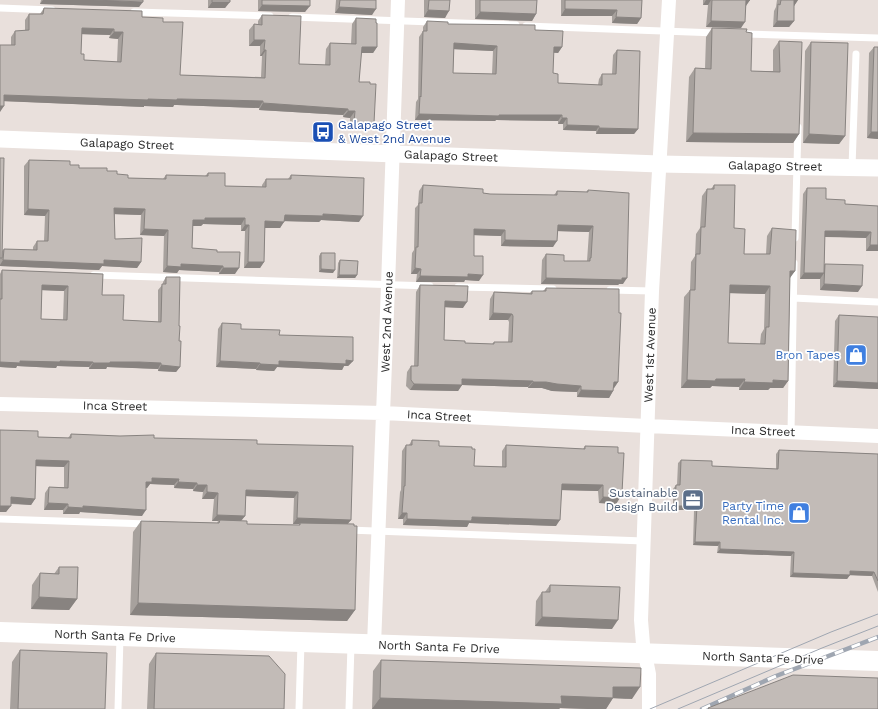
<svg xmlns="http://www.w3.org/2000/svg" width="878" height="709" viewBox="0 0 878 709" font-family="'Work Sans',sans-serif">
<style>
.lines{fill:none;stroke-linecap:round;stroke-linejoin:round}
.service{stroke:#fff;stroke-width:7}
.minor{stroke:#fff;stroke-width:14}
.tertiary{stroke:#fff;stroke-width:17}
.secondary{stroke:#fff;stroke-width:20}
.tram{stroke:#9fa6b1;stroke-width:1}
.rail-casing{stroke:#9fa6b1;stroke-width:4.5}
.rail{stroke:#fff;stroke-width:3;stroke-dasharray:9;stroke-linecap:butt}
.wall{fill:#a7a19d;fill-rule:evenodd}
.shaded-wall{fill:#888380}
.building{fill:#c2bbb7;stroke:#888380;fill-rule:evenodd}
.labels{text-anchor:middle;stroke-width:3.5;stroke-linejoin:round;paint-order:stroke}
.transit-label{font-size:12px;fill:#164399;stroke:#fff;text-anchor:start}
.street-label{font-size:12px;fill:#282828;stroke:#fff}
.shop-label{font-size:12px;fill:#366cbe;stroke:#fff;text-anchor:end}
.service-label{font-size:12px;fill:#4e5e75;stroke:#fff;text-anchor:end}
</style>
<rect width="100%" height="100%" fill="#e9e0dc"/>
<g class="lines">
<!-- service -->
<path class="service" d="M 0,8 L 52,10
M 134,12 L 270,16
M 292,17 L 516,25
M 526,26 L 717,33
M 744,34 L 878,38
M 852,167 L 856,54
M 795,238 L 798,127
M 94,275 L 430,286
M 458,287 L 553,289
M 610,290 L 652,291
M 793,298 L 878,302
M 791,432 L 794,263
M 0,519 L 148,524
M 348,530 L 644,541
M 118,709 L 120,637
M 299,709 L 301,643
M 349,709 L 351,645"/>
<!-- minor -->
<path class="minor" d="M 0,404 L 383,413 L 647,426 L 878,436
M 374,645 L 388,286 L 398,0
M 649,709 L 649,674 L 643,644 L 641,620 L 652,291 L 669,0"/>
<!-- tertiary -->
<path class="tertiary" d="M 0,139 L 659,164 L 878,168"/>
<!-- secondary -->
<path class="secondary" d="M 0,632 L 878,661"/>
<!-- tram -->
<path class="tram" d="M 650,709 L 831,632 L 878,614
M 678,709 L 822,648 L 878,626"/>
<!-- rail casing -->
<g class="rail-casing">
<path id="rail" d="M 702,709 L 776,676 L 878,637"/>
</g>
<!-- rail -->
<use href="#rail" class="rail"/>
</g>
<!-- wall -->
<path class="wall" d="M 41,0 L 143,0 L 139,7 L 40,4 Z
M 208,0 L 230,0 L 225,8 L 208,8 Z
M 258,0 L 310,0 L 305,12 L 258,11 Z
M 336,0 L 376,0 L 372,15 L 335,13 Z
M 424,0 L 450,0 L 445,18 L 424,17 Z
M 475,0 L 537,0 L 536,14 L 532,21 L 475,19 Z
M 561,0 L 642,0 L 641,18 L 637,24 L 612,23 L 612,16 L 561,16 Z
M 703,0 L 750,0 L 746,6 L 741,28 L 706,27 L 708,5 L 703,5 Z
M 777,0 L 798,0 L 794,6 L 794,21 L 789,27 L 773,27 L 774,11 L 776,7 Z
M 44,8 L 142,17 L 163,22 L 180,75 L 261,77 L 262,56 L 260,56 L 260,46 L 249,46 L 249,30 L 254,24 L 258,24 L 258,21 L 262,15 L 299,64 L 325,65 L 326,49 L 330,43 L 351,44 L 352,24 L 356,18 L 377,47 L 373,53 L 361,53 L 359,82 L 374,123 L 370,129 L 350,128 L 350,118 L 343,117 L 343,115 L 259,110 L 259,108 L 177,105 L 174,105 L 173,107 L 144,106 L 144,107 L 4,101 L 0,112 L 11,45 L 11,37 L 15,31 L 25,30 L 25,20 L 29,14 L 40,14 ZM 81,34 L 110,35 L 109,38 L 118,39 L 117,62 L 84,60 L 81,54 Z
M 427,21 L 448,24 L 535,30 L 562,47 L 558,53 L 553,53 L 553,73 L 558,83 L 598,85 L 599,79 L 602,74 L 612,74 L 613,55 L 617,50 L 638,129 L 634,134 L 596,134 L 596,131 L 563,130 L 563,124 L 558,124 L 558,121 L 496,120 L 495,121 L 415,120 L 416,102 L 418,99 L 419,37 L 423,31 L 423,27 ZM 454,49 L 493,51 L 492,74 L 453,73 Z
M 712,28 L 746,32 L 751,71 L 773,71 L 773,50 L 779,41 L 799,134 L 793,143 L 686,142 L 689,77 L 695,68 L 705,69 L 706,37 Z
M 811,42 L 845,136 L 839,144 L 803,143 L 805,51 Z
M 874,47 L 878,139 L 867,138 L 869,53 Z
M 0,158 L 2,251 L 4,249 L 33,250 L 33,247 L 37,241 L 44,241 L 45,216 L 24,215 L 24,166 L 29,160 L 70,165 L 79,168 L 107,171 L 128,178 L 163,179 L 166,175 L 205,176 L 208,173 L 225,186 L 262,187 L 262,185 L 266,179 L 288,179 L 291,175 L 359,222 L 321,220 L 319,222 L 284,221 L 280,228 L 265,228 L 264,262 L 260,268 L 244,268 L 245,231 L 241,231 L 241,225 L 203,224 L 201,226 L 193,226 L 192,248 L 217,252 L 235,274 L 219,274 L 219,272 L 179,270 L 177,273 L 163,272 L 164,236 L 140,235 L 141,215 L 115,214 L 115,239 L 141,262 L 137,268 L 102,266 L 99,270 L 0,266 Z
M 423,185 L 490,194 L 554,195 L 557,191 L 586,192 L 588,190 L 623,284 L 619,284 L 618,285 L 541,284 L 542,260 L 546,254 L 564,261 L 587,261 L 589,232 L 558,231 L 553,247 L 501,246 L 501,236 L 474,235 L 474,256 L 479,281 L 465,280 L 464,282 L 416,282 L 417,274 L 411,274 L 412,253 L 414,250 L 415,208 L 418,205 L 419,191 Z
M 714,185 L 734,228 L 744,254 L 766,254 L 767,236 L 772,228 L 795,271 L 790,277 L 788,381 L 783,388 L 770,388 L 768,390 L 739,390 L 739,387 L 712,386 L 710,388 L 681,388 L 684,297 L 690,290 L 691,262 L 695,256 L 696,234 L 700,228 L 702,196 L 707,189 L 711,189 ZM 729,293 L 765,294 L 764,329 L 761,334 L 760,344 L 728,343 Z
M 807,188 L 826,199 L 845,204 L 878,206 L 878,251 L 866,251 L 866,238 L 825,237 L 824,264 L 858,292 L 820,290 L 820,279 L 800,279 L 803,194 Z
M 321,253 L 333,273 L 319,272 L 319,256 Z
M 340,260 L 357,275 L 355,278 L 337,278 L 338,263 Z
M 2,270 L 103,274 L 102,295 L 123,320 L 158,322 L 158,290 L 163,284 L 163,282 L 166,277 L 179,326 L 180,367 L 176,372 L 158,371 L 158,369 L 136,368 L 107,367 L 106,369 L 89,369 L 89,367 L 57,366 L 56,368 L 17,366 L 16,368 L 0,367 L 0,274 ZM 42,290 L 64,291 L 63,320 L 41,319 Z
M 420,285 L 463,308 L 445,307 L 444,340 L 465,343 L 492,344 L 494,342 L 508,342 L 509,322 L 508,320 L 489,320 L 490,299 L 494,292 L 530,293 L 532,291 L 543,291 L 546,288 L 619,313 L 618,382 L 614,388 L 613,388 L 613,391 L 609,398 L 577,397 L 577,392 L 552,391 L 542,388 L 528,388 L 528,387 L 462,385 L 458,391 L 410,390 L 406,386 L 407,372 L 411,366 L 414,366 L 416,292 Z
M 839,315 L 878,317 L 878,389 L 833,387 L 835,321 Z
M 222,323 L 241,329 L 279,335 L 353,361 L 348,366 L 344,366 L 342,370 L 277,367 L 274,371 L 256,370 L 256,369 L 216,367 L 218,329 Z
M 0,430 L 38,437 L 68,438 L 71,434 L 257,444 L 351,520 L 347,524 L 355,610 L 347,621 L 130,615 L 133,532 L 141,521 L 217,523 L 218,521 L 212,521 L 214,499 L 202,499 L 203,492 L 193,491 L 193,489 L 174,488 L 174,485 L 150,484 L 147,488 L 146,488 L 142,516 L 80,512 L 79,514 L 63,514 L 63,510 L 44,510 L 45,493 L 49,487 L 64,487 L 64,467 L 36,466 L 35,499 L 31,505 L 11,504 L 6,512 L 0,512 ZM 246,496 L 294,498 L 293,524 L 299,524 L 299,525 L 247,524 L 241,521 L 245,516 Z
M 412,440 L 439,446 L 474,466 L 502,467 L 502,451 L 506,445 L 583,449 L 585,446 L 618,453 L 620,495 L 616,504 L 599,503 L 598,491 L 562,490 L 556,526 L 469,523 L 467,527 L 403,525 L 403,519 L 398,519 L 400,492 L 401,490 L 402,451 L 406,445 L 409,445 Z
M 779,450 L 878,454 L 878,592 L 872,576 L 850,575 L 847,579 L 790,577 L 791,556 L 717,553 L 718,546 L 693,545 L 694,510 L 673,510 L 673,489 L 676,485 L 677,485 L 678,463 L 681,460 L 712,466 L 776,469 L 776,454 Z
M 59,567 L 77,599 L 69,610 L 31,609 L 32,585 L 40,573 L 54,574 Z
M 550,585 L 612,629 L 535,626 L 536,601 L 542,592 L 545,592 Z
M 20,650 L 105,709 L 10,709 L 12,662 Z
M 156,653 L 284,709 L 147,709 L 149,664 Z
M 381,660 L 632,699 L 613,698 L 606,709 L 588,709 L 560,708 L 559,709 L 372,709 L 373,671 Z"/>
<!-- shaded-wall -->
<path class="shaded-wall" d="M 43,0 L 93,0 L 143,2 L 139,7 L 40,4 Z
M 706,0 L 711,0 L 708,5 L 703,5 Z
M 746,0 L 750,0 L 745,7 Z
M 794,0 L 798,0 L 794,6 Z
M 212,2 L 230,2 L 225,8 L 208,8 Z
M 262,5 L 310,6 L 305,12 L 258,11 Z
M 339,7 L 376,9 L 372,15 L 335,13 Z
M 565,9 L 617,10 L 612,16 L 561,16 Z
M 428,10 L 449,11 L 445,18 L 424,17 Z
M 480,12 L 536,14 L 532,21 L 475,19 Z
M 616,17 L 641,18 L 637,24 L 612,23 Z
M 711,21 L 745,22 L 741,28 L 706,27 Z
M 777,21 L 794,21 L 789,27 L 773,27 Z
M 82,28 L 114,29 L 110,35 L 77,34 Z
M 114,32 L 123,32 L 118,39 L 109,38 Z
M 254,40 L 265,40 L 260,46 L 249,46 Z
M 454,43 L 497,46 L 493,51 L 450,49 Z
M 362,47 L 377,47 L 373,53 L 358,53 Z
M 554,47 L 562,47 L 558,53 L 550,52 Z
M 264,50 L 266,50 L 262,56 L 260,56 Z
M 4,95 L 148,99 L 181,99 L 263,101 L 259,108 L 177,105 L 174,105 L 173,107 L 144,106 L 144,107 L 0,101 Z
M 263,103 L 348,109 L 343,115 L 259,110 Z
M 0,106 L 4,106 L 0,112 Z
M 348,111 L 355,111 L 350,118 L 343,117 Z
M 419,114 L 499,115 L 562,115 L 558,121 L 496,120 L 495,121 L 415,120 Z
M 562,118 L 567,118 L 563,124 L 558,124 Z
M 354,122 L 374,123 L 370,129 L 350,128 Z
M 567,125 L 599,126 L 596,131 L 563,130 Z
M 599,128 L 638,129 L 634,134 L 596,134 Z
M 871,132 L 878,132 L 878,139 L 867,138 Z
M 693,133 L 799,134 L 793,143 L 686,142 Z
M 809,134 L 845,136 L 839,144 L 803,143 Z
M 114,208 L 145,209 L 141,215 L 110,214 Z
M 28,209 L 49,210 L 45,216 L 24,215 Z
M 323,214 L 363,216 L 359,222 L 321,220 L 319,222 L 280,221 L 285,215 Z
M 205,218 L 245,218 L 241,225 L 203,224 L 201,226 L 189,226 L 193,220 Z
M 265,221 L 284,222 L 280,228 L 261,228 Z
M 245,225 L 249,225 L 245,231 L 241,231 Z
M 558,225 L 593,226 L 589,232 L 554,231 Z
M 144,229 L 168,230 L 164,236 L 140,235 Z
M 474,229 L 505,230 L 501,236 L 470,235 Z
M 825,231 L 844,231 L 871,232 L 866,238 L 840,237 L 821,237 Z
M 505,240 L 557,241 L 553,247 L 501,246 Z
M 870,245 L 878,245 L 878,251 L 866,251 Z
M 3,260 L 104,260 L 141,262 L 137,268 L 102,266 L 99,270 L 0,266 L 0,265 Z
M 248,262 L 264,262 L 260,268 L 244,268 Z
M 181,264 L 223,266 L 219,272 L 179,270 L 177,273 L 163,272 L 167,266 Z
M 223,268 L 239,268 L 235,274 L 219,274 Z
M 415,268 L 421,269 L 417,274 L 411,274 Z
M 321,269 L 335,270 L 333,273 L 319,272 Z
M 790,271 L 795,271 L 790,278 Z
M 804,273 L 824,273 L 820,279 L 800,279 Z
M 468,274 L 483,275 L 479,281 L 465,280 L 464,282 L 416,282 L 420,276 Z
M 339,275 L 357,275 L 355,278 L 337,278 Z
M 546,278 L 627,278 L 623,284 L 619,284 L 618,285 L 541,284 Z
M 824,284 L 862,286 L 858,292 L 820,290 Z
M 42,285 L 68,286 L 64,291 L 38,290 Z
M 730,285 L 770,286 L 765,294 L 725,293 Z
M 445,301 L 467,302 L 463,308 L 440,307 Z
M 493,313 L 512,314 L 508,320 L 489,320 Z
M 346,360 L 353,361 L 348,366 L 344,366 L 342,370 L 277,367 L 274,371 L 256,370 L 260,364 L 279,361 Z
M 20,361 L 60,361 L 93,362 L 89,367 L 57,366 L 56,368 L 17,366 L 16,368 L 0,367 L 0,362 Z
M 220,361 L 260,363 L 256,369 L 216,367 Z
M 110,362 L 139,362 L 161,363 L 158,369 L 107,367 L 106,369 L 89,369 L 93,363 Z
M 161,365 L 180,367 L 176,372 L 158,371 Z
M 462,379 L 533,381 L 528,387 L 462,385 L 458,391 L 410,390 L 414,384 Z
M 716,379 L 745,379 L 739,387 L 712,386 L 710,388 L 681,388 L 687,380 Z
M 773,380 L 788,381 L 783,388 L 770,388 L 768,390 L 739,390 L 744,382 Z
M 837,381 L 878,383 L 878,389 L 833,387 Z
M 533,382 L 546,382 L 581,386 L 577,392 L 552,391 L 542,388 L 528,388 Z
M 614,382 L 618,382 L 614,388 L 609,388 Z
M 581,390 L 613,391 L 609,398 L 577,397 Z
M 36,460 L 69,461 L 64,467 L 32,466 Z
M 152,478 L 179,479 L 174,485 L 150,484 L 147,488 L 142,488 L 146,482 Z
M 178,482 L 197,483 L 193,489 L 174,488 Z
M 562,484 L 603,485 L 598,491 L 558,490 Z
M 197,485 L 207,485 L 203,492 L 193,491 Z
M 246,490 L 298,492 L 294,498 L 242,496 Z
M 207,492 L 218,493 L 214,499 L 202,499 Z
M 620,493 L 622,493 L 618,498 L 620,498 L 616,504 L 599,503 L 603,497 Z
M 11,497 L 35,499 L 31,505 L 6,503 Z
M 48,503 L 68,504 L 63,510 L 44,510 Z
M 0,506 L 11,506 L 6,512 L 0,512 Z
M 83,506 L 146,510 L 142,516 L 80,512 L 79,514 L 63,514 L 68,507 Z
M 675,506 L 697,506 L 694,510 L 673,510 Z
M 402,513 L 407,513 L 403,519 L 398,519 Z
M 217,515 L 245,516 L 240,522 L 220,520 L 218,521 L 212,521 Z
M 472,517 L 560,520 L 556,526 L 469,523 L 467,527 L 403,525 L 407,519 Z
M 297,518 L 351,520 L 346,526 L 300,523 L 299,524 L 293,524 Z
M 695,542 L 720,542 L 718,546 L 693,545 Z
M 720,549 L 794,552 L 791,556 L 717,553 Z
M 850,571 L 874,572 L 872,576 L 847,575 Z
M 793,573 L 850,575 L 847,579 L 790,577 Z
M 39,597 L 77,599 L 69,610 L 31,609 Z
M 138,603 L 355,610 L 347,621 L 130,615 Z
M 542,617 L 618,620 L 612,629 L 535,626 Z
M 613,687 L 640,687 L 632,699 L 609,698 L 613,698 L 606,709 L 588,709 L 560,708 L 559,709 L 372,709 L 380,698 L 561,696 Z"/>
<!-- building -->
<path class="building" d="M 93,0 L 143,0 L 143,2 Z
M 212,0 L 230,0 L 230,2 L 212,2 Z
M 262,0 L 310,0 L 310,6 L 262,5 Z
M 340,0 L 376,0 L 376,9 L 339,7 Z
M 429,0 L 450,0 L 449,11 L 428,10 Z
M 480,0 L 537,0 L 536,14 L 480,12 Z
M 565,0 L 642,0 L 641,18 L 616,17 L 617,10 L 565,9 Z
M 712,0 L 750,0 L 746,0 L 745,22 L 711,21 Z
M 781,0 L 794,0 L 794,21 L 777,21 L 778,4 L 780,5 Z
M 44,8 L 142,11 L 142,17 L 163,18 L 163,22 L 183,22 L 180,75 L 265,78 L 266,50 L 264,50 L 265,40 L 254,40 L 254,24 L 262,25 L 262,15 L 301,16 L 299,64 L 330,65 L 330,43 L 356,44 L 356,18 L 376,19 L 376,23 L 377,23 L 377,47 L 362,47 L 359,82 L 370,82 L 370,84 L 376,84 L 374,123 L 354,122 L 355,111 L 348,111 L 348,109 L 263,103 L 263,101 L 181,99 L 177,99 L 177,100 L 148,99 L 148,100 L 4,95 L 4,106 L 0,106 L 0,45 L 15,45 L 15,31 L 29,30 L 29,14 L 43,14 ZM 82,28 L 114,29 L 114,32 L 123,32 L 121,62 L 84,60 L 84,54 L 81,54 Z
M 427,21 L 448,22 L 448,24 L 535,25 L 535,30 L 563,31 L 562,47 L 554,47 L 553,73 L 558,74 L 558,83 L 602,85 L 602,74 L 616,74 L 617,50 L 640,51 L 638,129 L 599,128 L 599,126 L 567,125 L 567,118 L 562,118 L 562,115 L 499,115 L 499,116 L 419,114 L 420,96 L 421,97 L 423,31 L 427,31 ZM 454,43 L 497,46 L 496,74 L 453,73 Z
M 712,28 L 747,29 L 746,32 L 752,33 L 751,71 L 780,72 L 779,41 L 802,42 L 799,134 L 693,133 L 695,68 L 711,69 Z
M 811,42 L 848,43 L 845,136 L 809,134 Z
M 874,47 L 878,47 L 878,132 L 871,132 Z
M 0,158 L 4,158 L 2,258 L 0,258 Z
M 29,160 L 70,161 L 70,165 L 79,165 L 79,168 L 107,168 L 107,171 L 117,171 L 117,174 L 128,175 L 128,178 L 166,179 L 166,175 L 208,176 L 208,173 L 225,173 L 225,186 L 266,187 L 266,179 L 291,179 L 291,175 L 364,178 L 363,216 L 323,214 L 323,216 L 285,215 L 284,222 L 265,221 L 264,262 L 248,262 L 249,225 L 245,225 L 245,218 L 205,218 L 205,220 L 193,220 L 192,248 L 217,250 L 217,252 L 240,252 L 239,268 L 223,268 L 223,266 L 181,264 L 181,267 L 167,266 L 168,230 L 144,229 L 145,209 L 114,208 L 115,239 L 142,238 L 141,262 L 104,260 L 104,264 L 3,260 L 4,249 L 37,250 L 37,241 L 48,241 L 49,210 L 28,209 Z
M 423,185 L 483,189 L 483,193 L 490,194 L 557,195 L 557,191 L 588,192 L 588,190 L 629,193 L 627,278 L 622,278 L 622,280 L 546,278 L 546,254 L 564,255 L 564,261 L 590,261 L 590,258 L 591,258 L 593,226 L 558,225 L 557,241 L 505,240 L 505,230 L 474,229 L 474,256 L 483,256 L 483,275 L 468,274 L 468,277 L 420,276 L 421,269 L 415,268 L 416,247 L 418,247 L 419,203 L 422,203 Z
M 714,185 L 735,185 L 734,228 L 745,229 L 744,254 L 770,254 L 772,228 L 796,230 L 795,271 L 790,271 L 788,381 L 773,380 L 773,383 L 744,382 L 745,379 L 716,379 L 715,381 L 687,380 L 690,290 L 695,290 L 696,254 L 700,254 L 701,227 L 705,227 L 707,189 L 714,189 ZM 730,285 L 770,286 L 769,327 L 766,327 L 765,344 L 728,343 Z
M 807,188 L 826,188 L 826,199 L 845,200 L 845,204 L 878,206 L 878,245 L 870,245 L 871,232 L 844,231 L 825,231 L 824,273 L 804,273 Z
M 321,253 L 335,253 L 335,270 L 321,269 Z
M 340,260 L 358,261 L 357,275 L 339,275 Z
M 825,264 L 863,265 L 862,286 L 824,284 Z
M 2,270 L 103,274 L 102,295 L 124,295 L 123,320 L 161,322 L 162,284 L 166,284 L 166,277 L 180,277 L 179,326 L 180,326 L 179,341 L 181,341 L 180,367 L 161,365 L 161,363 L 139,362 L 110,362 L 110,363 L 93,363 L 93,362 L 60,361 L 60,362 L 20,361 L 20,363 L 0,362 L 0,299 L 2,299 ZM 42,285 L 68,286 L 67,320 L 41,319 Z
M 420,285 L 468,286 L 467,302 L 445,301 L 444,340 L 465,341 L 465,343 L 494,344 L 494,342 L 512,342 L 513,316 L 512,314 L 493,313 L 494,292 L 532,294 L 532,291 L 546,291 L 546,288 L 619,289 L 619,313 L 621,313 L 618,382 L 614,382 L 613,391 L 581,390 L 581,386 L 557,384 L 546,382 L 533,382 L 533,381 L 462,379 L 462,385 L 414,384 L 411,380 L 411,366 L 418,366 Z
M 839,315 L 878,317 L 878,383 L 837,381 Z
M 222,323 L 241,324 L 241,329 L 280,330 L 279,335 L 353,337 L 353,361 L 346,360 L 346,364 L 279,361 L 279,365 L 260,364 L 260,363 L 220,361 Z
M 0,430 L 38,431 L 38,437 L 71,438 L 71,434 L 120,436 L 154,435 L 154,438 L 257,440 L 257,444 L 353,446 L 351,520 L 297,518 L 298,492 L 246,490 L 245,516 L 217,515 L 218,493 L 207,492 L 207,485 L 197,485 L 197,483 L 178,482 L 179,479 L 152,478 L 152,482 L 146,482 L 146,510 L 83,506 L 83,508 L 68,507 L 68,504 L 48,503 L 49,487 L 68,488 L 69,461 L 36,460 L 35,499 L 11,497 L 11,506 L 0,506 Z
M 412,440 L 439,441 L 439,446 L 472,447 L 472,449 L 475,449 L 474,466 L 506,467 L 506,445 L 585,449 L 585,446 L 618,447 L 618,453 L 624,453 L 622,493 L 620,493 L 620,498 L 603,497 L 603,485 L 562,484 L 560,520 L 472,517 L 472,519 L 471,521 L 407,519 L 407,513 L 402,513 L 404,486 L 405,486 L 406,445 L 412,445 Z
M 779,450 L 878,454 L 878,581 L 874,572 L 850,571 L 850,575 L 793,573 L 794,552 L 720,549 L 720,542 L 695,542 L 697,506 L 675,506 L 676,485 L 680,485 L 681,460 L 712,461 L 712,466 L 778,469 Z
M 220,520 L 247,521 L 247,524 L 300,525 L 300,523 L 354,524 L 354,526 L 357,526 L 355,610 L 138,603 L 141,521 L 219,523 Z
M 59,567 L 78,567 L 77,599 L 39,597 L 40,573 L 59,574 Z
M 550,585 L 620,587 L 618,620 L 542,617 L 542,592 L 550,592 Z
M 20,650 L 107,653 L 105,709 L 18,709 Z
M 156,653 L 269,656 L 285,674 L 284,709 L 154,709 Z
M 381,660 L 641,668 L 640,687 L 613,687 L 613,698 L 561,696 L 562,704 L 380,698 Z
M 793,675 L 878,678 L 878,709 L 709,709 L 708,708 Z"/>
<!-- icons -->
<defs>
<g id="bus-square" transform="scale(1.15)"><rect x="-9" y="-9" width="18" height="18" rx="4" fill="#1a4fb4" stroke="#fff"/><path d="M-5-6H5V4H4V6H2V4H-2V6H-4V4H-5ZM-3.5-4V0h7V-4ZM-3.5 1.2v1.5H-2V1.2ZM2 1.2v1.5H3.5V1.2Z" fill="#fff"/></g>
<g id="shop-square" transform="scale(1.15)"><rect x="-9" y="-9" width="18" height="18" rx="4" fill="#3f7fe0" stroke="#fff"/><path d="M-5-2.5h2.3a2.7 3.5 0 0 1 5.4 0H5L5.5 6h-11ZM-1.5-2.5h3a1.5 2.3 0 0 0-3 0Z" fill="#fff"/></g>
<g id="office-square" transform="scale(1.15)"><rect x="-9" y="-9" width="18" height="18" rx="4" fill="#5c6f8a" stroke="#fff"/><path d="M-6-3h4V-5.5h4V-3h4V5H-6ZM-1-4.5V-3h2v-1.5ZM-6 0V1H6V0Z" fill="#fff"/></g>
</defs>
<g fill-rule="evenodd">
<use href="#bus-square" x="323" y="132"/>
<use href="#shop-square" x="856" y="355"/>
<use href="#office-square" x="693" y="500"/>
<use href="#shop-square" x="799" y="513"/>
</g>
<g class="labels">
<!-- transit labels -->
<g class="transit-label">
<text x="338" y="129">Galapago Street<tspan x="338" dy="14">&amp; West 2nd Avenue</tspan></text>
</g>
<!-- street labels -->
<g class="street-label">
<text transform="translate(127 144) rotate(2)" y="4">Galapago Street</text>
<text transform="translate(451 156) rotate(2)" y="4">Galapago Street</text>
<text transform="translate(775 166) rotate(1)" y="4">Galapago Street</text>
<text transform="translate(387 322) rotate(-88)" y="4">West 2nd Avenue</text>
<text transform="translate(650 355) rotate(-88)" y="4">West 1st Avenue</text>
<text transform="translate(115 406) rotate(1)" y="4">Inca Street</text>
<text transform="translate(439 416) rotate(3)" y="4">Inca Street</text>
<text transform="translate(763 431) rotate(2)" y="4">Inca Street</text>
<text transform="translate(115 636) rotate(2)" y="4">North Santa Fe Drive</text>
<text transform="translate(439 647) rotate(2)" y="4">North Santa Fe Drive</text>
<text transform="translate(763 658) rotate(2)" y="4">North Santa Fe Drive</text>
</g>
<!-- shop labels -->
<g class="shop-label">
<text x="840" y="359">Bron Tapes</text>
<text x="784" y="510">Party Time<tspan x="784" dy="14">Rental Inc.</tspan></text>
</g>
<!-- service labels -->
<g class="service-label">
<text x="678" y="497">Sustainable<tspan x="678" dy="14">Design Build</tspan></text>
</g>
</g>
</svg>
